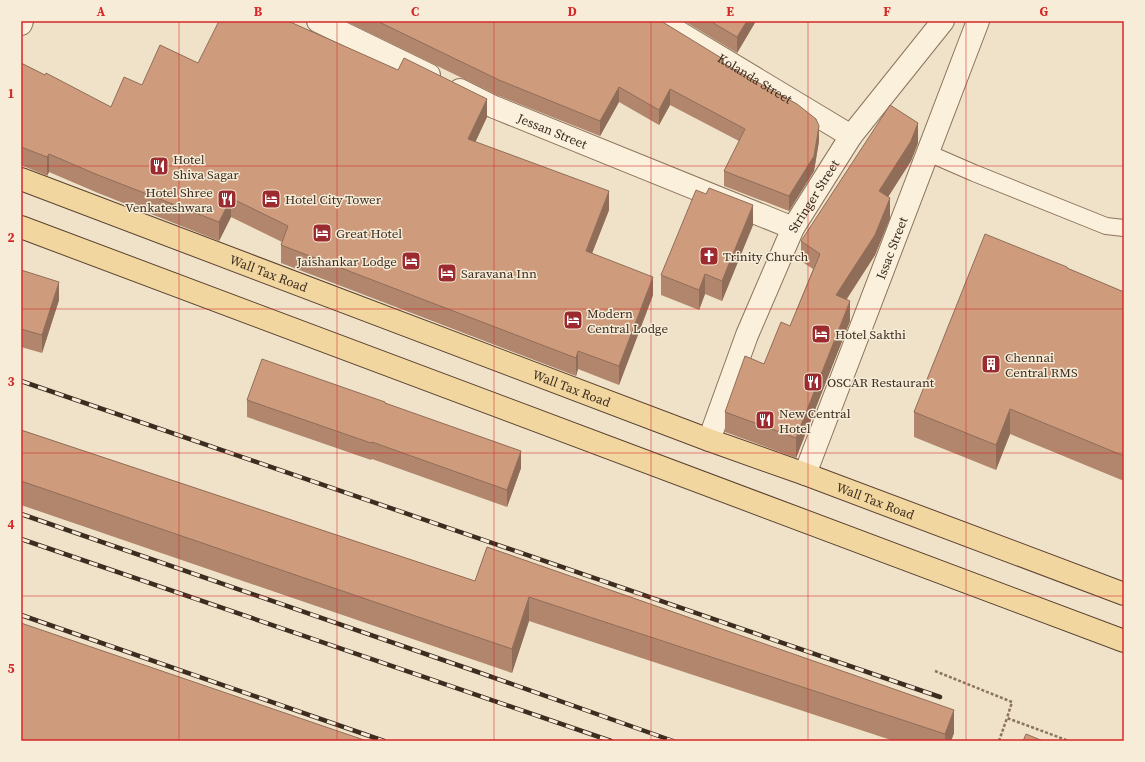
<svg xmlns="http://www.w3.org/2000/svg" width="1145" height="762" viewBox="0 0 1145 762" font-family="'Source Serif 4',serif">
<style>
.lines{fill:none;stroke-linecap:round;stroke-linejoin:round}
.lane-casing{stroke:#8c745c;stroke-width:18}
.street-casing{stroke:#8c745c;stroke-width:24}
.primary-casing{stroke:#5a4230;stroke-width:24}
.path{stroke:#8c745c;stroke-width:2.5;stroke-dasharray:3 2;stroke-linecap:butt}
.lane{stroke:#faf0dc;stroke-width:16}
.street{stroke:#faf0dc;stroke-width:22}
.primary{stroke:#f2d6a0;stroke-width:22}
.rail-casing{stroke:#3c2d20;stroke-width:4.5}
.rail{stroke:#f7ecd8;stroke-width:3;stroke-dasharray:9;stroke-linecap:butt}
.wall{fill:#b1866c}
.shaded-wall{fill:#906d58}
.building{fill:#ce9c7d;stroke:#906d58}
.grid{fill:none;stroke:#d62828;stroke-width:1;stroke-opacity:0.55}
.labels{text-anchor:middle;stroke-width:3;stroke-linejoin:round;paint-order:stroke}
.street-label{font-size:13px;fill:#3c2d20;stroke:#f7ecd8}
.poi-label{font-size:13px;fill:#3c2d20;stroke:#f7ecd8;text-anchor:start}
.neatline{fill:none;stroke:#d62828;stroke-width:1.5}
.grid-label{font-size:13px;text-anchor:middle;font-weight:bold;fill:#d62828}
</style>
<rect width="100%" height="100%" fill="#efe2c8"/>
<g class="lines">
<!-- lane casing -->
<g class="lane-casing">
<path id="lane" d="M 928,153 L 974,173 L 1106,226 L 1124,228"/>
</g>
<!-- street casing -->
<g class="street-casing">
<g id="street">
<path d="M 318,21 L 429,75"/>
<path id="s1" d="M 660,21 L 851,136"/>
<path d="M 21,24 L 22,21"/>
<path id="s2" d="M 460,90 L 494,107 L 793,228"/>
<path id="s3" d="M 709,440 L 747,335 L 793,228 L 851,136 L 943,21"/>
<path id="s4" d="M 805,474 L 978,21"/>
</g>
</g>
<!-- primary casing -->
<g class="primary-casing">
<g id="primary">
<path id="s5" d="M 21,179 L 709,440 L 805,474 L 1124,594"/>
<path d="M 21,227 L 1124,641"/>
</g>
</g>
<!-- path -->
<path class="path" d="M 935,671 L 1012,702 L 1007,718
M 999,741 L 1007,718 L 1069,741"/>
<!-- lane -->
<use href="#lane" class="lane"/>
<!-- street -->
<use href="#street" class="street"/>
<!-- primary -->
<use href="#primary" class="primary"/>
<!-- rail casing -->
<g class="rail-casing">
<path id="rail" d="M 21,381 L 940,697
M 21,514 L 472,670 L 673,741
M 21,539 L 611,741
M 21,615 L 384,741"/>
</g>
<!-- rail -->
<use href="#rail" class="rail"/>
</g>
<!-- wall -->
<path class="wall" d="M 345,21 L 661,21 L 723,63 L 819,141 L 814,171 L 789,211 L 724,186 L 724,171 L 739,141 L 670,105 L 659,125 L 619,102 L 600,136 L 499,96 Z
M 684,21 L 756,21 L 737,53 Z
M 21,63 L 45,75 L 111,107 L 142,85 L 198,63 L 487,117 L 475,142 L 609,210 L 592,253 L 653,295 L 619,385 L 578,369 L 576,376 L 281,263 L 281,245 L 282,242 L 231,217 L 219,241 L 98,193 L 49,172 L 47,176 L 21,165 Z
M 918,143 L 911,161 L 888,197 L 890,218 L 875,255 L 847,299 L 850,321 L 796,458 L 725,432 L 725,412 L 764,364 L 790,326 L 813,269 L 801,261 L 801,241 Z
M 753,225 L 722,301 L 705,294 L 699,310 L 661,295 L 661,275 Z
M 1067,268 L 1124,292 L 1124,481 L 1010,434 L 996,470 L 914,437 L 914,412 Z
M 21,270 L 59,300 L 42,353 L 21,347 Z
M 247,400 L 385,403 L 521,468 L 507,507 L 372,459 L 371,460 L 247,417 Z
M 21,430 L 475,581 L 487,547 L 954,733 L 951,741 L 894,741 L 529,621 L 512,673 L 21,505 Z"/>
<!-- shaded-wall -->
<path class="shaded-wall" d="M 747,21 L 756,21 L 737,53 L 737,37 Z
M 619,87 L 619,102 L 600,136 L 600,121 Z
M 670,89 L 670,105 L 659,125 L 659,110 Z
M 487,99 L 487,117 L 468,158 L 468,139 Z
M 918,123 L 918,143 L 911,161 L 879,211 L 879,191 Z
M 819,126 L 819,141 L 814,171 L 789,211 L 789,196 Z
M 49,154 L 49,172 L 47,176 L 47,157 Z
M 609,191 L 609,210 L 586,269 L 586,251 Z
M 231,198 L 231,217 L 219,241 L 219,222 Z
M 890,198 L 890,218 L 875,255 L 836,315 L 836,295 Z
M 753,205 L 753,225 L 722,301 L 722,281 Z
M 705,274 L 705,294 L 699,310 L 699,290 Z
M 653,277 L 653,295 L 619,385 L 619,366 Z
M 59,282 L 59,300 L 42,353 L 42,335 Z
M 850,301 L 850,321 L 796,458 L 796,438 Z
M 578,351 L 578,369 L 576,376 L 576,358 Z
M 1010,409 L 1010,434 L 996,470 L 996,445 Z
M 521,451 L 521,468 L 507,507 L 507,490 Z
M 529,597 L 529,621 L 512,673 L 512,649 Z
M 954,710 L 954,733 L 951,741 L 945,741 L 945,734 Z"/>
<!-- building -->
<path class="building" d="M 219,21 L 288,21 L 398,70 L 404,58 L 487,99 L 468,139 L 609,191 L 586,251 L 653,277 L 619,366 L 578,351 L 576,358 L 281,245 L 288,226 L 231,198 L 219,222 L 98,175 L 49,154 L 47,157 L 21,147 L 21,63 L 45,75 L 46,73 L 111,107 L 124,77 L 142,85 L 160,45 L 198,63 Z
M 377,21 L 661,21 L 723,59 L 721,62 L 797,104 L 816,119 L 819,126 L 814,156 L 789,196 L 724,171 L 745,129 L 670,89 L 659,110 L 619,87 L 600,121 L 499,80 Z
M 710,21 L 747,21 L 737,37 Z
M 890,105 L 918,123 L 911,141 L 879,191 L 890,198 L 875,235 L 836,295 L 850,301 L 796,438 L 725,412 L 745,356 L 764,364 L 781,322 L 790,326 L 820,254 L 801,241 Z
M 709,188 L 753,205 L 722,281 L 705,274 L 699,290 L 661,275 L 696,190 L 706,194 Z
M 985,234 L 1067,267 L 1067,268 L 1124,292 L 1124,456 L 1010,409 L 996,445 L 914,412 Z
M 21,270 L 59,282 L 42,335 L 21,329 Z
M 262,359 L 385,402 L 385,403 L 521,451 L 507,490 L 372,442 L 371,443 L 247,400 Z
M 21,430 L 475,581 L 487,547 L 954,710 L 945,734 L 529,597 L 512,649 L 21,481 Z
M 21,623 L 367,741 L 21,741 Z
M 1026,734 L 1043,741 L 1023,741 Z"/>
<!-- grid -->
<path class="grid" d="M 179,21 L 179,741M 337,21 L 337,741M 494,21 L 494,741M 651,21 L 651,741M 808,21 L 808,741M 966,21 L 966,741M 21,166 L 1124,166M 21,309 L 1124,309M 21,453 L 1124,453M 21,596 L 1124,596"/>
<!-- icons -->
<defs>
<g id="restaurant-square" transform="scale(1)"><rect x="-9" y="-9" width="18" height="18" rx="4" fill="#9c2b30" stroke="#f7ecd8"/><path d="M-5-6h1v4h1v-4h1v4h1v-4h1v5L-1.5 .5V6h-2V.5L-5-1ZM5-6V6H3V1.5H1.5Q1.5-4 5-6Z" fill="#fff"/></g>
<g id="hotel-square" transform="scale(1)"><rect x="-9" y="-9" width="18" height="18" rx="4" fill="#9c2b30" stroke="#f7ecd8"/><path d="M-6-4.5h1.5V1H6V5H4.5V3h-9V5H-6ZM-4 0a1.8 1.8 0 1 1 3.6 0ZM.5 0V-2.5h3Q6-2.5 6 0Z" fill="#fff"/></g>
<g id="church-square" transform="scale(1)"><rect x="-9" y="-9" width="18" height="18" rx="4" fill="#9c2b30" stroke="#f7ecd8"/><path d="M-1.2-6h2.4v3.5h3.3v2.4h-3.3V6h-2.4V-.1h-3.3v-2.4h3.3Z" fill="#fff"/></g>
<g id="building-square" transform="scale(1)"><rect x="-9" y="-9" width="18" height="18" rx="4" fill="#9c2b30" stroke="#f7ecd8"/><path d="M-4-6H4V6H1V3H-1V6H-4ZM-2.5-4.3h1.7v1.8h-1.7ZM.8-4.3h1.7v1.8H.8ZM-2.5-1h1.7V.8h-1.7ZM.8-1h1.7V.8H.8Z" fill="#fff"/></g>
</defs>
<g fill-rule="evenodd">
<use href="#restaurant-square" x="159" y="166"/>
<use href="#restaurant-square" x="227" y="199"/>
<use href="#hotel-square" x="271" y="199"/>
<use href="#hotel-square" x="322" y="233"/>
<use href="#church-square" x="709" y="256"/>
<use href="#hotel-square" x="411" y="261"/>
<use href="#hotel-square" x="447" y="273"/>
<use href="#hotel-square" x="573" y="320"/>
<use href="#hotel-square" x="821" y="334"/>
<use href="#building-square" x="991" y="364"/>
<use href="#restaurant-square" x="813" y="382"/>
<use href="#restaurant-square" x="765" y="420"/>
</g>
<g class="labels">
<!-- street labels -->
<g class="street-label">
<text dy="5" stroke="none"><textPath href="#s1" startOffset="111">Kolanda Street</textPath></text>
<text dy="5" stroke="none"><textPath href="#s2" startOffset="101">Jessan Street</textPath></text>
<text dy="5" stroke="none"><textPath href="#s3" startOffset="266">Stringer Street</textPath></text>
<text dy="5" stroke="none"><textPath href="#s4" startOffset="242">Issac Street</textPath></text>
<text dy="5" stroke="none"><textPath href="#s5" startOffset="265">Wall Tax Road</textPath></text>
<text dy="5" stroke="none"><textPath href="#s5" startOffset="589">Wall Tax Road</textPath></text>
<text dy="5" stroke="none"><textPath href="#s5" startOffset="913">Wall Tax Road</textPath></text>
</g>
<!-- poi labels -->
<g class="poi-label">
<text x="173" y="164">Hotel<tspan x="173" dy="15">Shiva Sagar</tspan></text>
<text x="213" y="197" text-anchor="end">Hotel Shree<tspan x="213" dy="15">Venkateshwara</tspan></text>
<text x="285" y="204">Hotel City Tower</text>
<text x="336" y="238">Great Hotel</text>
<text x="723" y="261">Trinity Church</text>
<text x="397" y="266" text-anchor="end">Jaishankar Lodge</text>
<text x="461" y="278">Saravana Inn</text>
<text x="587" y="318">Modern<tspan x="587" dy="15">Central Lodge</tspan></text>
<text x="835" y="339">Hotel Sakthi</text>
<text x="1005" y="362">Chennai<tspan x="1005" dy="15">Central RMS</tspan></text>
<text x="827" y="387">OSCAR Restaurant</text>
<text x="779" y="418">New Central<tspan x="779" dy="15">Hotel</tspan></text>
</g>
</g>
<!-- border -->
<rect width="1145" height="762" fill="none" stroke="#f7ecd8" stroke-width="44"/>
<rect x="22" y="22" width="1101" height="718" class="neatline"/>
<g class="grid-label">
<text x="101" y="16">A</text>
<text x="258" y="16">B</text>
<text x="415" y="16">C</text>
<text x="572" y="16">D</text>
<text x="730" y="16">E</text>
<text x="887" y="16">F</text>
<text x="1044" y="16">G</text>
<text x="11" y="98">1</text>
<text x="11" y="242">2</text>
<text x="11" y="386">3</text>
<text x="11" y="529">4</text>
<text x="11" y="673">5</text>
</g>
</svg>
